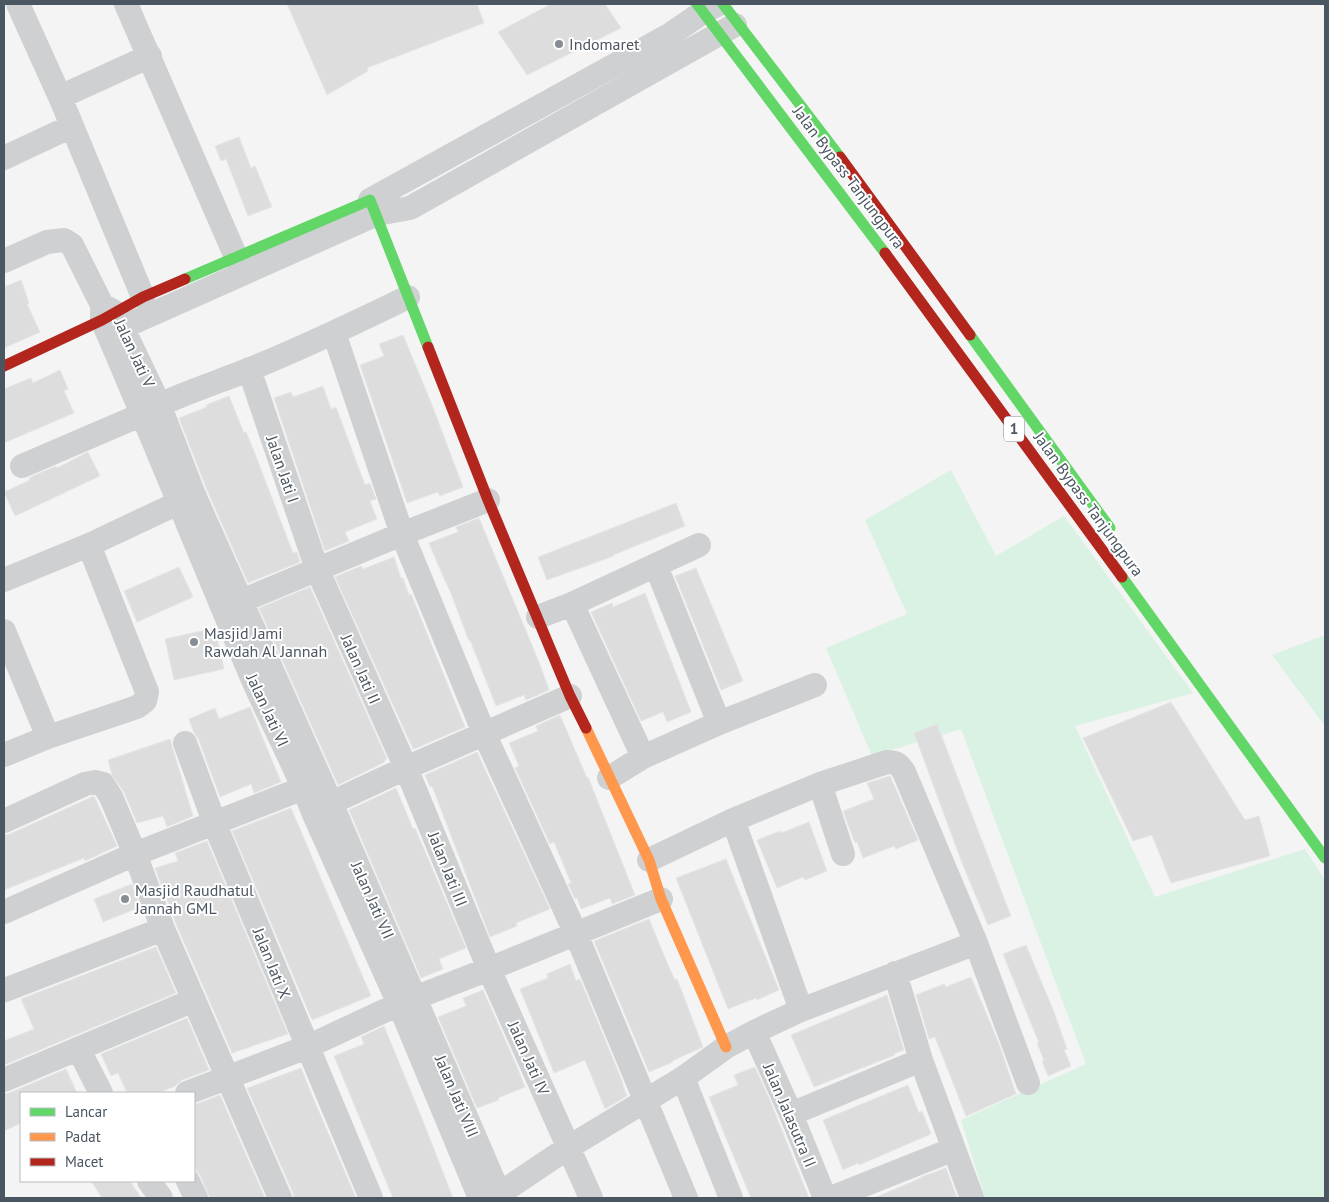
<svg xmlns="http://www.w3.org/2000/svg" width="1329" height="1202" viewBox="0 0 1329 1202" font-family="'PT Sans',sans-serif">
<style>
.green{fill:#d9f2e3}
.building{fill:#ddddde;stroke:#e5e6e7}
.lines{fill:none;stroke-linecap:round;stroke-linejoin:round}
.street{stroke:#ced0d2;stroke-width:24}
.fast{stroke:#63d668;stroke-width:11}
.slow{stroke:#ff974d;stroke-width:11}
.jam{stroke:#b3261e;stroke-width:11}
.poi-dot{fill:#868d94;stroke:#fff;stroke-width:2}
.labels{text-anchor:middle;stroke-width:4;stroke-linejoin:round;paint-order:stroke}
.shield{fill:#fff;stroke:#808990;stroke-width:1}
.shield-label{font-size:15px;font-weight:bold;fill:#4a5661}
.poi-label{font-size:16px;fill:#4a5661;stroke:#fff;text-anchor:start}
.street-label{font-size:16px;fill:#4a5661;stroke:#fff}
</style>
<rect width="100%" height="100%" fill="#f4f4f4"/>
<!-- green -->
<path class="green" d="M 951,470 L 996,556 L 1064,516 L 1193,693 L 1075,726 L 1155,897 L 1305,849 L 1325,880 L 1325,1198 L 985,1198 L 961,1120 L 1086,1064 L 961,729 L 872,756 L 826,648 L 907,614 L 865,520 Z
M 1325,635 L 1325,726 L 1272,655 Z"/>
<!-- building -->
<path class="building" d="M 287,4 L 477,4 L 484,23 L 367,68 L 368,71 L 327,95 Z
M 551,4 L 605,4 L 621,28 L 527,75 L 498,32 Z
M 239,137 L 251,168 L 255,166 L 272,207 L 248,216 L 226,159 L 221,161 L 215,146 Z
M 21,280 L 29,303 L 27,304 L 40,332 L 4,348 L 4,287 Z
M 403,335 L 432,405 L 463,487 L 440,496 L 438,492 L 407,503 L 360,365 L 384,356 L 379,344 Z
M 60,370 L 68,389 L 64,391 L 74,413 L 4,443 L 4,389 L 31,378 L 33,383 Z
M 323,386 L 331,409 L 336,407 L 365,485 L 370,483 L 376,499 L 370,501 L 377,519 L 345,532 L 349,541 L 325,551 L 274,398 L 291,392 L 293,397 Z
M 229,396 L 244,433 L 246,432 L 254,451 L 293,553 L 297,552 L 300,562 L 248,583 L 207,490 L 179,418 L 207,407 L 206,405 Z
M 88,452 L 100,476 L 15,516 L 4,492 L 30,480 L 29,478 L 33,476 L 56,466 L 57,468 Z
M 676,503 L 685,526 L 613,555 L 614,556 L 547,580 L 538,557 Z
M 479,518 L 539,662 L 549,690 L 526,700 L 524,695 L 496,706 L 470,640 L 469,641 L 450,591 L 442,574 L 429,543 L 458,532 L 456,527 Z
M 394,557 L 401,578 L 403,578 L 409,595 L 411,594 L 465,727 L 414,749 L 413,749 L 335,577 L 361,566 L 363,569 Z
M 179,567 L 193,597 L 137,622 L 124,591 Z
M 696,568 L 743,681 L 721,690 L 675,576 Z
M 310,587 L 387,759 L 384,760 L 385,762 L 338,785 L 259,608 Z
M 645,593 L 691,712 L 667,722 L 663,712 L 641,721 L 591,612 L 612,603 L 613,607 Z
M 215,628 L 224,669 L 174,680 L 165,639 Z
M 1171,702 L 1245,820 L 1259,816 L 1270,856 L 1171,883 L 1152,835 L 1133,841 L 1083,738 Z
M 250,707 L 281,782 L 254,793 L 251,784 L 220,797 L 198,738 L 194,733 L 189,719 L 215,708 L 219,719 Z
M 560,715 L 587,778 L 588,777 L 635,895 L 612,904 L 610,898 L 581,909 L 577,898 L 575,899 L 568,884 L 571,883 L 554,842 L 550,844 L 515,768 L 519,766 L 509,743 L 538,731 L 536,726 Z
M 937,724 L 1011,916 L 988,925 L 962,863 L 914,733 Z
M 170,739 L 193,816 L 167,827 L 163,816 L 137,823 L 124,792 L 112,775 L 108,760 Z
M 477,752 L 550,909 L 516,923 L 517,926 L 490,937 L 432,786 L 430,787 L 425,775 Z
M 890,776 L 918,840 L 896,849 L 894,846 L 863,858 L 857,842 L 855,843 L 843,811 L 874,799 L 867,783 Z
M 396,788 L 413,829 L 415,828 L 466,948 L 439,959 L 443,969 L 421,978 L 349,810 Z
M 94,796 L 117,846 L 85,861 L 84,858 L 4,890 L 4,835 L 10,834 Z
M 291,808 L 371,996 L 312,1020 L 232,831 Z
M 809,822 L 827,871 L 805,880 L 803,877 L 777,888 L 757,840 L 780,831 L 781,833 Z
M 207,841 L 288,1034 L 232,1053 L 176,924 L 155,868 L 178,861 L 175,853 Z
M 726,859 L 779,990 L 757,1000 L 756,998 L 728,1009 L 676,878 Z
M 132,884 L 140,907 L 103,922 L 94,899 Z
M 649,919 L 668,965 L 675,980 L 677,979 L 684,997 L 703,1047 L 672,1061 L 673,1062 L 649,1072 L 594,941 Z
M 1026,945 L 1054,1012 L 1067,1049 L 1064,1050 L 1071,1066 L 1048,1076 L 1042,1061 L 1044,1060 L 1037,1043 L 1039,1043 L 1003,954 Z
M 156,947 L 176,993 L 4,1065 L 4,1041 L 34,1029 L 21,999 Z
M 570,964 L 576,981 L 580,979 L 623,1083 L 622,1083 L 627,1096 L 605,1109 L 585,1060 L 554,1073 L 520,989 L 548,978 L 547,974 Z
M 971,977 L 999,1044 L 1016,1094 L 966,1116 L 935,1037 L 929,1039 L 916,995 L 944,984 L 946,987 Z
M 483,990 L 515,1062 L 525,1087 L 498,1098 L 499,1100 L 477,1108 L 438,1017 L 466,1006 L 463,998 Z
M 887,995 L 904,1050 L 894,1054 L 895,1055 L 814,1087 L 791,1035 Z
M 187,1018 L 209,1070 L 182,1080 L 175,1086 L 159,1093 L 127,1093 L 118,1073 L 111,1076 L 101,1054 Z
M 384,1026 L 421,1116 L 453,1198 L 393,1198 L 334,1056 L 364,1044 L 361,1037 Z
M 755,1067 L 769,1098 L 809,1198 L 751,1198 L 709,1097 L 738,1085 L 734,1075 Z
M 301,1068 L 314,1100 L 356,1198 L 294,1198 L 293,1193 L 247,1088 Z
M 66,1069 L 77,1093 L 21,1093 L 21,1123 L 4,1131 L 4,1094 L 9,1093 Z
M 908,1085 L 919,1113 L 922,1111 L 931,1134 L 859,1165 L 858,1163 L 843,1170 L 823,1120 Z
M 220,1095 L 265,1198 L 210,1198 L 200,1175 L 196,1170 L 194,1165 L 194,1105 Z
M 946,1168 L 957,1198 L 874,1198 L 921,1178 L 921,1177 Z
M 91,1181 L 130,1181 L 141,1198 L 102,1198 Z"/>
<g class="lines">
<!-- street -->
<path class="street" d="M 18,4 L 60,97
M 126,4 L 243,273
M 4,158 L 72,126
M 370,200 L 671,34 L 703,12 L 719,4
M 4,261 L 47,242 L 64,240 L 72,245 L 102,305
M 143,297 L 60,97 L 150,56
M 102,305 L 115,312 L 159,404 L 194,495 L 331,803 L 501,1198
M 102,311 L 102,320 C 153,437 200,556 250,673 C 270,720 295,764 313,812 L 399,1004 L 480,1198
M 123,327 L 377,214 L 410,208 L 735,25
M 334,333 L 402,534 L 484,733 L 576,934 L 686,1198
M 249,369 L 317,569 L 406,768 L 489,969 L 591,1198
M 22,466 L 143,414 C 176,395 213,384 248,370 C 302,348 355,323 408,297
M 656,566 L 719,723
M 4,580 L 89,545 L 193,496
M 572,604 L 643,757
M 227,607 L 402,534 L 488,500
M 538,617 L 572,604 L 699,545
M 4,631 L 48,737
M 185,743 L 218,832 L 371,1198
M 4,755 L 48,737 L 137,707 L 145,701 L 147,692 L 89,545
M 609,778 L 643,757 L 719,723 L 815,685
M 820,784 L 843,854
M 316,810 L 406,768 L 570,696
M 733,820 L 801,1010
M 4,821 L 85,784 L 95,782 L 103,784 L 111,797 L 135,854 L 163,929 L 280,1198
M 649,860 L 733,820 L 820,784 L 887,762 C 896,762 899,764 904,772 L 976,943 L 1028,1083
M 4,912 L 135,854 L 319,782
M 895,973 L 921,1060 L 972,1198
M 5,990 L 163,929
M 754,1032 L 791,1114 L 825,1198
M 79,1050 L 101,1093
M 683,1078 L 731,1198
M 4,1080 L 194,1000
M 187,1093 L 307,1047 L 399,1004 L 489,969 L 661,899
M 791,1114 L 921,1060
M 149,1181 L 161,1198
M 188,1181 L 196,1198
M 489,1198 L 499,1194 L 569,1147 L 683,1078 L 726,1047 L 754,1032 L 801,1010 L 976,943
M 831,1198 L 954,1149"/>
<!-- fast -->
<path class="fast" d="M 697,4 L 885,253
M 723,4 L 840,157
M 185,279 L 370,200 L 428,347
M 970,335 L 1110,528
M 1122,577 L 1325,858"/>
<!-- slow -->
<path class="slow" d="M 586,728 L 649,860 L 661,899 L 726,1047"/>
<!-- jam -->
<path class="jam" d="M 840,157 L 970,335
M 885,253 L 1122,577
M 428,347 L 488,500 L 570,696 L 586,728
M 4,366 L 102,320 L 143,297 L 185,279"/>
</g>
<!-- markers -->
<g class="poi-dot">
<circle cx="559" cy="44" r="5"/>
<circle cx="194" cy="642" r="5"/>
<circle cx="125" cy="899" r="5"/>
</g>
<g class="labels">
<!-- shield labels -->
<rect class="shield" x="1004" y="416.5" width="20" height="25" rx="4"/>
<g class="shield-label">
<text x="1014" y="434">1</text>
</g>
<!-- poi labels -->
<g class="poi-label">
<text x="569" y="50">Indomaret</text>
<text x="204" y="639">Masjid Jami<tspan x="204" dy="18">Rawdah Al Jannah</tspan></text>
<text x="135" y="896">Masjid Raudhatul<tspan x="135" dy="18">Jannah GML</tspan></text>
</g>
<!-- street labels -->
<g class="street-label">
<text transform="translate(849 177) rotate(53)" y="6">Jalan Bypass Tanjungpura</text>
<text transform="translate(135 353) rotate(65)" y="6">Jalan Jati V</text>
<text transform="translate(283 469) rotate(71)" y="6">Jalan Jati I</text>
<text transform="translate(1089 504) rotate(54)" y="6">Jalan Bypass Tanjungpura</text>
<text transform="translate(361 669) rotate(66)" y="6">Jalan Jati II</text>
<text transform="translate(268 710) rotate(65)" y="6">Jalan Jati VI</text>
<text transform="translate(448 869) rotate(68)" y="6">Jalan Jati III</text>
<text transform="translate(373 900) rotate(66)" y="6">Jalan Jati VII</text>
<text transform="translate(272 963) rotate(68)" y="6">Jalan Jati X</text>
<text transform="translate(529 1058) rotate(66)" y="6">Jalan Jati IV</text>
<text transform="translate(457 1096) rotate(67)" y="6">Jalan Jati VIII</text>
<text transform="translate(790 1115) rotate(67)" y="6">Jalan Jalasutra II</text>
</g>
</g>
<!-- border -->
<rect width="1329" height="1202" fill="none" stroke="#4a5661" stroke-width="10"/>
<!-- legend -->
<rect x="20" y="1092" width="175" height="90" fill="#ffffff" stroke="#b7bbc0"/>
<rect x="30" y="1108" width="25" height="8" fill="#63d668" stroke="#b7bbc0"/>
<text x="65" y="1117" font-size="15" fill="#4a5661">Lancar</text>
<rect x="30" y="1133" width="25" height="8" fill="#ff974d" stroke="#b7bbc0"/>
<text x="65" y="1142" font-size="15" fill="#4a5661">Padat</text>
<rect x="30" y="1158" width="25" height="8" fill="#b3261e" stroke="#b7bbc0"/>
<text x="65" y="1167" font-size="15" fill="#4a5661">Macet</text>
</svg>
